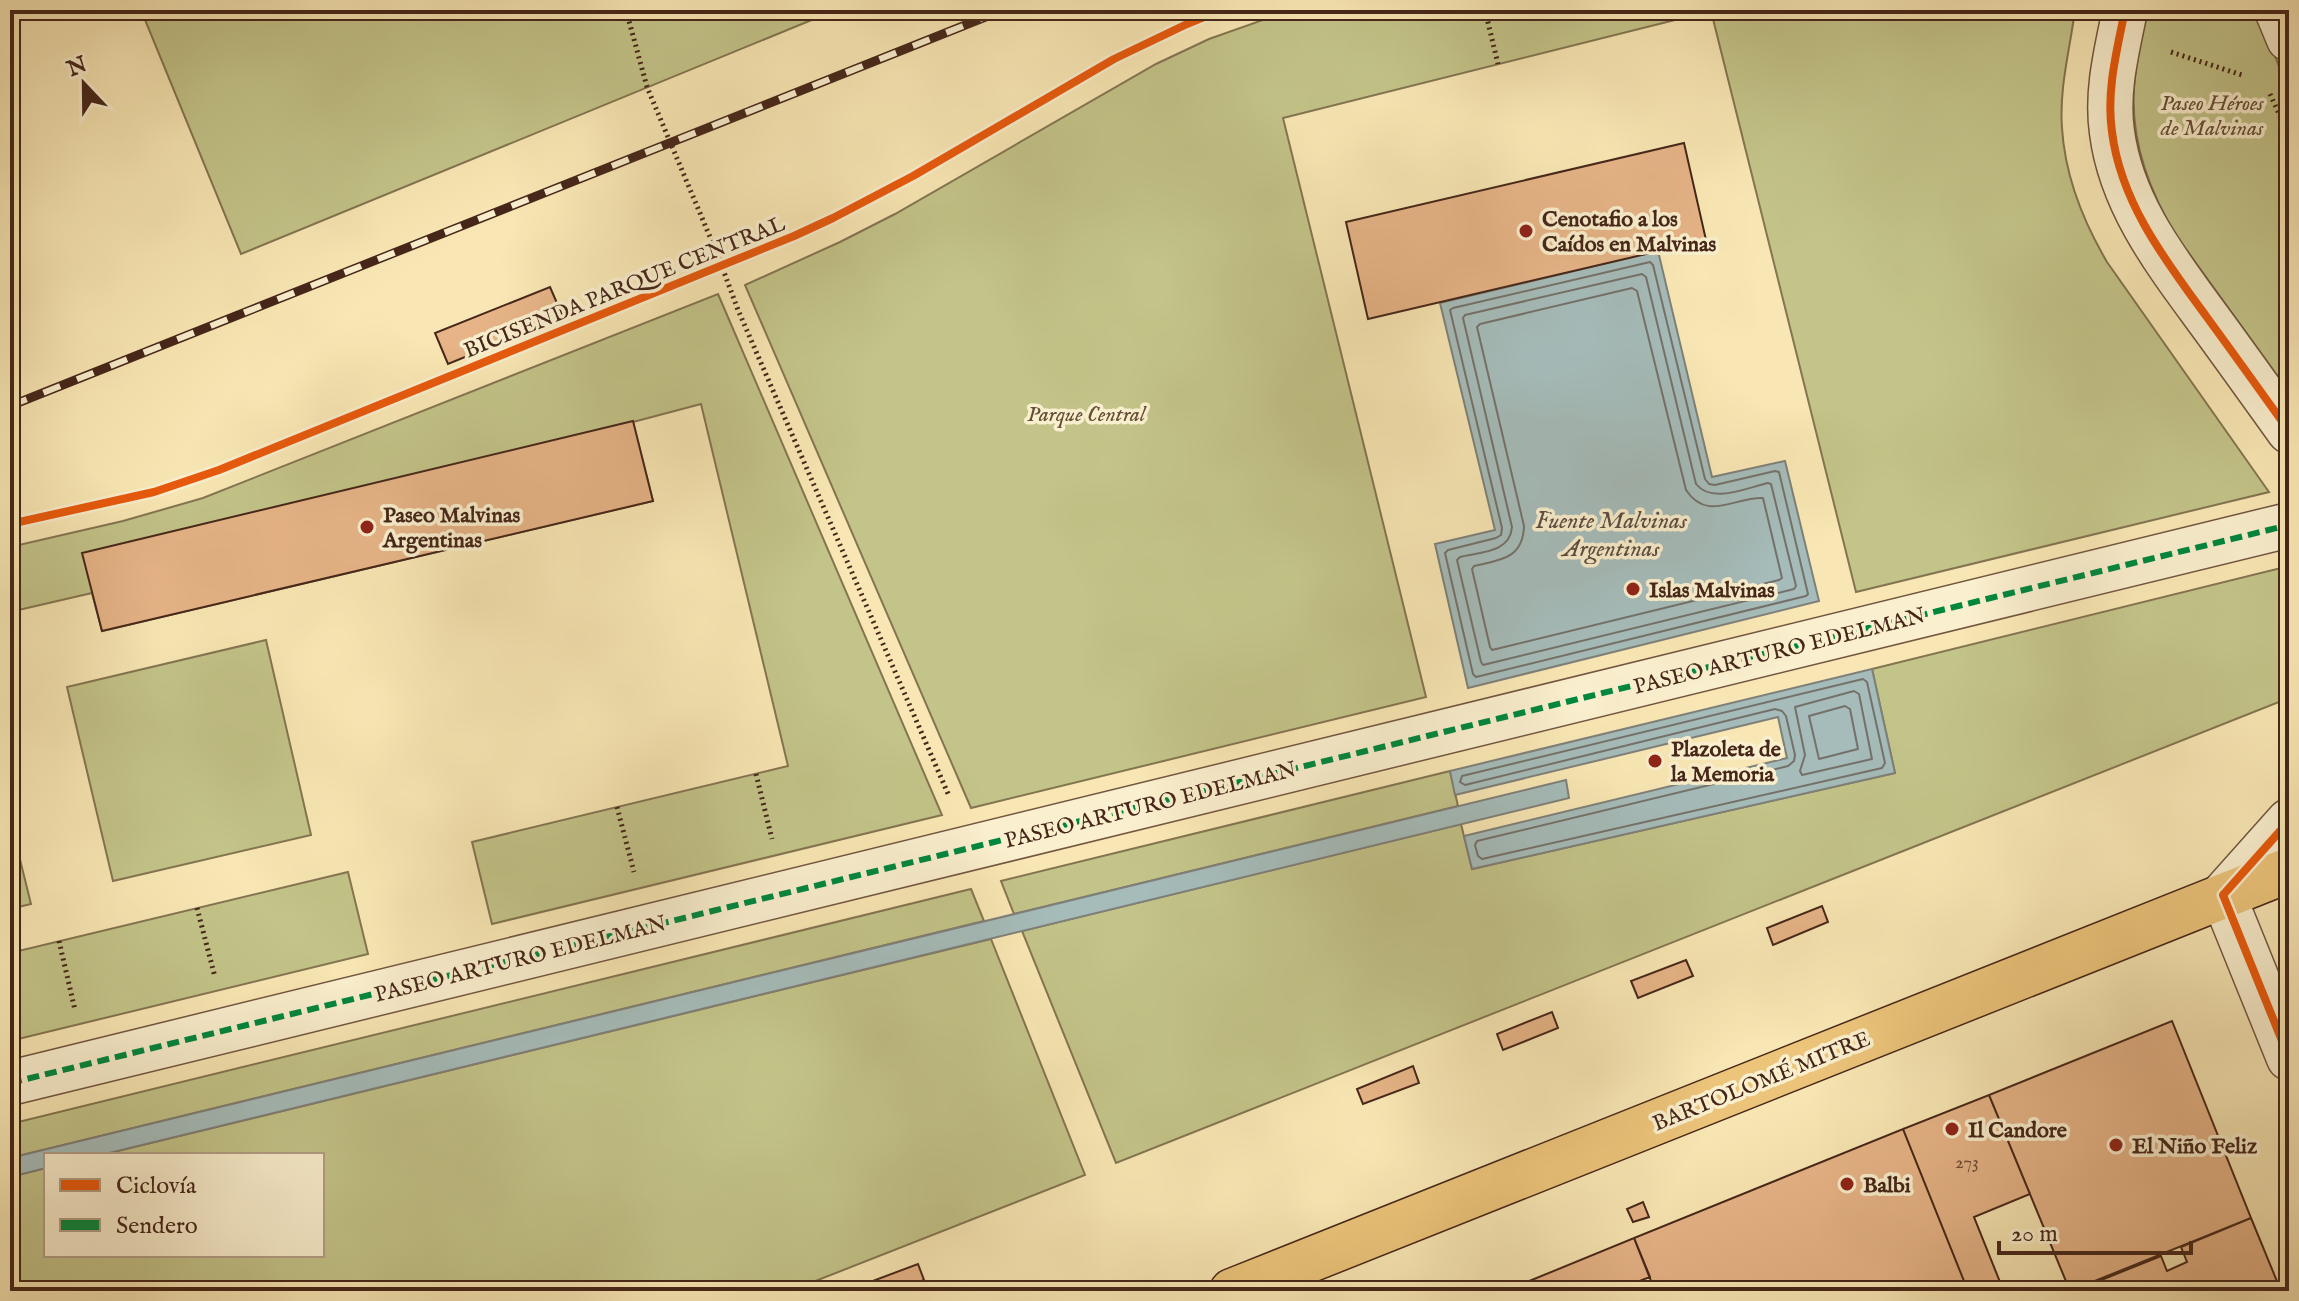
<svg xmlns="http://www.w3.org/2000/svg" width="2299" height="1301" viewBox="0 0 2299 1301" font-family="'IM FELL English',serif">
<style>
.green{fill:#c3c489;stroke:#847551;stroke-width:2}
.water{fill:#a5bcba;stroke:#7f807a;stroke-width:2}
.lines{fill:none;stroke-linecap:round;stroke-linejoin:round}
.shore{stroke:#75716a;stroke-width:2}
.building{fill:#e6b487;stroke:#452619;stroke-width:2}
.minor-casing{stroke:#725640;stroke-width:47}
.major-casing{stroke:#452619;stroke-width:47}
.path{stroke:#452619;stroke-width:5;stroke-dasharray:2 4;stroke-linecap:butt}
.minor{stroke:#faefce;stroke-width:44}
.major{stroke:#ecc47a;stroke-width:44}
.rail-casing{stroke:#452619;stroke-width:9}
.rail{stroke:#faefce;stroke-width:6;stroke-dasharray:18;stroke-linecap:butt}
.quiet{stroke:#00873e;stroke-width:6;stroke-dasharray:12 6;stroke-linecap:butt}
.cycleway-casing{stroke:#faefce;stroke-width:13}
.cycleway{stroke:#e8590c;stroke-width:8}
.poi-dot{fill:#8f2418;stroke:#faefce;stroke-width:3}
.labels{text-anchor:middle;stroke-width:7;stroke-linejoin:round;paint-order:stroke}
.number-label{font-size:18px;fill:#6d4a34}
.park-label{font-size:22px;font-style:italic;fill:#644e35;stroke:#faefce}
.poi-label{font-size:22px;font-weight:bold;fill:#452619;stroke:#faefce;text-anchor:start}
.street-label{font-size:22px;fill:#452619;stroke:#faefce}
.water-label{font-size:24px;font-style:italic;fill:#5d4c41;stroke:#faefce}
</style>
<rect width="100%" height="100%" fill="#f8e7b4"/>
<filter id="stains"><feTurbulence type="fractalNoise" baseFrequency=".0025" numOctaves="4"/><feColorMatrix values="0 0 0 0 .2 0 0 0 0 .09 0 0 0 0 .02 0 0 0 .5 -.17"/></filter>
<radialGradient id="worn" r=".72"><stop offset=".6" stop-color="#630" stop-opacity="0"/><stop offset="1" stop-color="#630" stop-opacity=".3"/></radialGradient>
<!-- green -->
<path class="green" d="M 141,10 L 836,10 L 241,254 Z
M 1291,10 L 2075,10 C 2070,49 2059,88 2062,128 C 2065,176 2083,221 2107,262 L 2269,492 L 1856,592 L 1711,11 L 1283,118 L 1426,697 L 971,808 L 745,285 L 840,242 L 895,214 L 1156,64 L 1209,39 Z
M 2148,10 L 2257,10 L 2289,92 L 2289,392 L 2177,237 C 2147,188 2128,135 2135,77 C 2137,55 2143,32 2148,10 Z
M 718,294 L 942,815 L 492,924 L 472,842 L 788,766 L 701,404 L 633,422 L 653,501 L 102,631 L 92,593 L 10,612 L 10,547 L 123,521 L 203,498 Z
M 2289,566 L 2289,698 L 1116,1163 L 1022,931 L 1461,824 L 1472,869 L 1895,773 L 1872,669 Z
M 266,640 L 311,835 L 113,881 L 67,687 Z
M 1450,771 L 1458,806 L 1014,914 L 1001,881 Z
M 10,819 L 31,904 L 10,909 Z
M 348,872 L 368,954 L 10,1041 L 10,953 Z
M 971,889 L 984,921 L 10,1158 L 10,1124 Z
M 991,939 L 1085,1175 L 790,1291 L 10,1291 L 10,1177 L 46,1168 L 46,1255 L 322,1255 L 322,1155 L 101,1155 Z"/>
<!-- water -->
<path class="water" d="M 1658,251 L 1712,477 L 1785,461 L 1819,601 L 1468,688 L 1435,544 L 1495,530 L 1440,303 Z
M 1872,669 L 1895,773 L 1472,869 L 1464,836 L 1787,758 L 1778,717 L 1455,795 L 1450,771 Z
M 1566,780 L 1569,798 L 101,1155 L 46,1155 L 46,1168 L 10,1177 L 10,1158 Z"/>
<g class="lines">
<!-- shore -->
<path class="shore" d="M 1650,262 L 1653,265 L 1705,479 L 1709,484 L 1715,485 L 1775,471 L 1779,472 L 1808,594 L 1806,596 L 1476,677 L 1473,674 L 1445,553 L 1448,550 L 1496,538 L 1501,535 L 1502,528 L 1450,310 L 1453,308 Z
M 1642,274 L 1646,277 L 1696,484 C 1712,504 1746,488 1768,483 L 1771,484 L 1796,586 L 1794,589 L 1483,665 L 1481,662 L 1457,560 L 1460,557 C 1480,552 1510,553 1512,527 L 1463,318 L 1465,315 Z
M 1632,288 L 1637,291 L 1686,490 C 1707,522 1734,497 1763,498 L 1782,578 L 1779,580 L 1492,650 L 1490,647 L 1472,569 L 1474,566 C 1500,560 1523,559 1524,526 L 1477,327 L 1480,324 Z
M 1863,679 L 1867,682 L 1885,763 L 1882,768 L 1482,859 L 1478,856 L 1475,845 L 1477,841 L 1788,766 L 1794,761 L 1795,755 L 1786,716 L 1782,711 L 1775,709 L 1465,785 L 1460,782 L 1462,776 Z
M 1854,691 L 1859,694 L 1872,759 L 1802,775 L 1800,771 L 1805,755 L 1795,707 Z
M 1845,706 L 1850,709 L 1858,749 L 1819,759 L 1809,716 Z"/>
</g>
<!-- building -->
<path class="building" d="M 1684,143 L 1706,240 L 1368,319 L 1346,222 Z
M 550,287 L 563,317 L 448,364 L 435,333 Z
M 633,421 L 653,501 L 102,631 L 82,553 Z
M 1822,906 L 1828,922 L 1773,945 L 1767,928 Z
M 1686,960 L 1693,976 L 1638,998 L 1631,981 Z
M 1552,1012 L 1558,1028 L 1503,1050 L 1497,1034 Z
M 2172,1021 L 2251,1218 L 2070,1291 L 1989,1095 Z
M 1413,1066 L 1419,1083 L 1363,1104 L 1357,1089 Z
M 1989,1095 L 2030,1194 L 1974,1217 L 2002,1287 L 1991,1291 L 1968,1291 L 1903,1129 Z
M 1903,1129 L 1968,1291 L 1655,1291 L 1634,1238 Z
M 1643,1202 L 1649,1217 L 1633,1222 L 1627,1209 Z
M 2251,1218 L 2281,1291 L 2074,1291 L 2161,1256 L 2167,1271 L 2187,1262 L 2181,1247 Z
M 1634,1238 L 1650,1277 L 1614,1291 L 1505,1291 Z
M 918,1264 L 924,1280 L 896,1291 L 865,1291 L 862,1285 Z"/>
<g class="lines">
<!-- minor casing -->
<g class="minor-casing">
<path id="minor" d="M 2125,10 C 2117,50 2106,91 2112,132 C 2121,203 2165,260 2206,316 C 2234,354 2261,392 2289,431
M 2277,10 L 2289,39
M 2289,821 L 2223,895 L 2289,1058
M 10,1083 L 2289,525"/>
</g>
<!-- major casing -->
<g class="major-casing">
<path id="major" d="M 1232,1291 L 2289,870"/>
</g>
<!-- path -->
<path class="path" d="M 626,10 L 647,87 L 718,256 L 738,310 L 949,796
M 1485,10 L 1498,64
M 2171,52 L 2245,76
M 2270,94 L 2289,136
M 756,774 L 772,839
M 617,807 L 634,872
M 197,908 L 215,977
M 59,941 L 75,1010"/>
<!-- minor -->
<use href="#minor" class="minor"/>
<!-- major -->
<use href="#major" class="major"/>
<!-- rail casing -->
<g class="rail-casing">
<path id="rail" d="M 10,406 L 1003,10"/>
</g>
<!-- rail -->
<use href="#rail" class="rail"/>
<!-- quiet -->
<path class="quiet" d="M 2277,10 L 2289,39
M 10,1083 L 2289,525"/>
<!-- cycleway casing -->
<g class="cycleway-casing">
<path id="cycleway" d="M 2125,10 C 2117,50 2106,91 2112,132 C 2121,203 2165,260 2206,316 C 2234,354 2261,392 2289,431
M 10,524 L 154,492 L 219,470 L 794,236 L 833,218 L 913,176 L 1114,59 L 1187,24 L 1221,10
M 2289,821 L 2223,895 L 2289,1058"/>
</g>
<!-- cycleway -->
<use href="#cycleway" class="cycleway"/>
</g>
<!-- markers -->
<g class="poi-dot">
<circle cx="1526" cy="231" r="8"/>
<circle cx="367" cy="527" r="8"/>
<circle cx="1633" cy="589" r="8"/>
<circle cx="1655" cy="761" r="8"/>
<circle cx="1952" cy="1129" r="8"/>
<circle cx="2116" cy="1145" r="8"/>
<circle cx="1847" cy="1184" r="8"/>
</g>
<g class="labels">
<!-- number labels -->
<g class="number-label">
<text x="1967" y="1168">273</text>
</g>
<!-- park labels -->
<g class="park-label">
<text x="2212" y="110">Paseo Héroes<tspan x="2212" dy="25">de Malvinas</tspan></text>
<text x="1086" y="421">Parque Central</text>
</g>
<!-- poi labels -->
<g class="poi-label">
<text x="1542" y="226">Cenotafio a los<tspan x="1542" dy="25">Caídos en Malvinas</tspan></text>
<text x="383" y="522">Paseo Malvinas<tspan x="383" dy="25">Argentinas</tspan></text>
<text x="1649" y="597">Islas Malvinas</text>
<text x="1671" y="756">Plazoleta de<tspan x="1671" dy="25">la Memoria</tspan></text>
<text x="1968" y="1137">Il Candore</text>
<text x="2132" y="1153">El Niño Feliz</text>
<text x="1863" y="1192">Balbi</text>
</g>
<!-- street labels -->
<g class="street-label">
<text transform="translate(624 286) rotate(-22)" y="8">BICISENDA PARQUE CENTRAL</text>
<text transform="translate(1779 650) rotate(-14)" y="8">PASEO ARTURO EDELMAN</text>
<text transform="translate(1150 804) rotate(-14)" y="8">PASEO ARTURO EDELMAN</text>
<text transform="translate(520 958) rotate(-14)" y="8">PASEO ARTURO EDELMAN</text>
<text transform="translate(1761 1080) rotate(-22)" y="8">BARTOLOMÉ MITRE</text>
</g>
<!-- water labels -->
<g class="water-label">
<text x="1611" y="528">Fuente Malvinas<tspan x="1611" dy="28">Argentinas</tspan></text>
</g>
</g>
<!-- margin -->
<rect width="2299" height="1301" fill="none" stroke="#f8e7b4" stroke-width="40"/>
<rect x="12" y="12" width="2275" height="1277" fill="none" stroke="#452619" stroke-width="4"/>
<rect x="20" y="20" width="2259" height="1261" fill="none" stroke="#452619" stroke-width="2"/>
<!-- legend -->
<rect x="44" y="1153" width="280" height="104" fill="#faefce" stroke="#b29f86" stroke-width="2"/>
<rect x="60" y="1179" width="40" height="12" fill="#e8590c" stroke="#b29f86" stroke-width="2"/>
<text x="116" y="1193" font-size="24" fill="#452619">Ciclovía</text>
<rect x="60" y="1219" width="40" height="12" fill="#00873e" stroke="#b29f86" stroke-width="2"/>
<text x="116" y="1233" font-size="24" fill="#452619">Sendero</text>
<!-- north arrow -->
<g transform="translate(84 84) rotate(338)" stroke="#faefce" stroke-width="6" paint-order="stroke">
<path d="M0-6L14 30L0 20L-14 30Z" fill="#452619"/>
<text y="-12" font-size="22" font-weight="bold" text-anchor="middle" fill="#452619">N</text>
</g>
<!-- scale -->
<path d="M1999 1241v12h192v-12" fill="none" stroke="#452619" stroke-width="4"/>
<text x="2011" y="1241" font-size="24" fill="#452619" stroke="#faefce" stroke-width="6" paint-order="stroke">20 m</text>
<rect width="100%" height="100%" filter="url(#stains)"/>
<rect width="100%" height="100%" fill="url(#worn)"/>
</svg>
